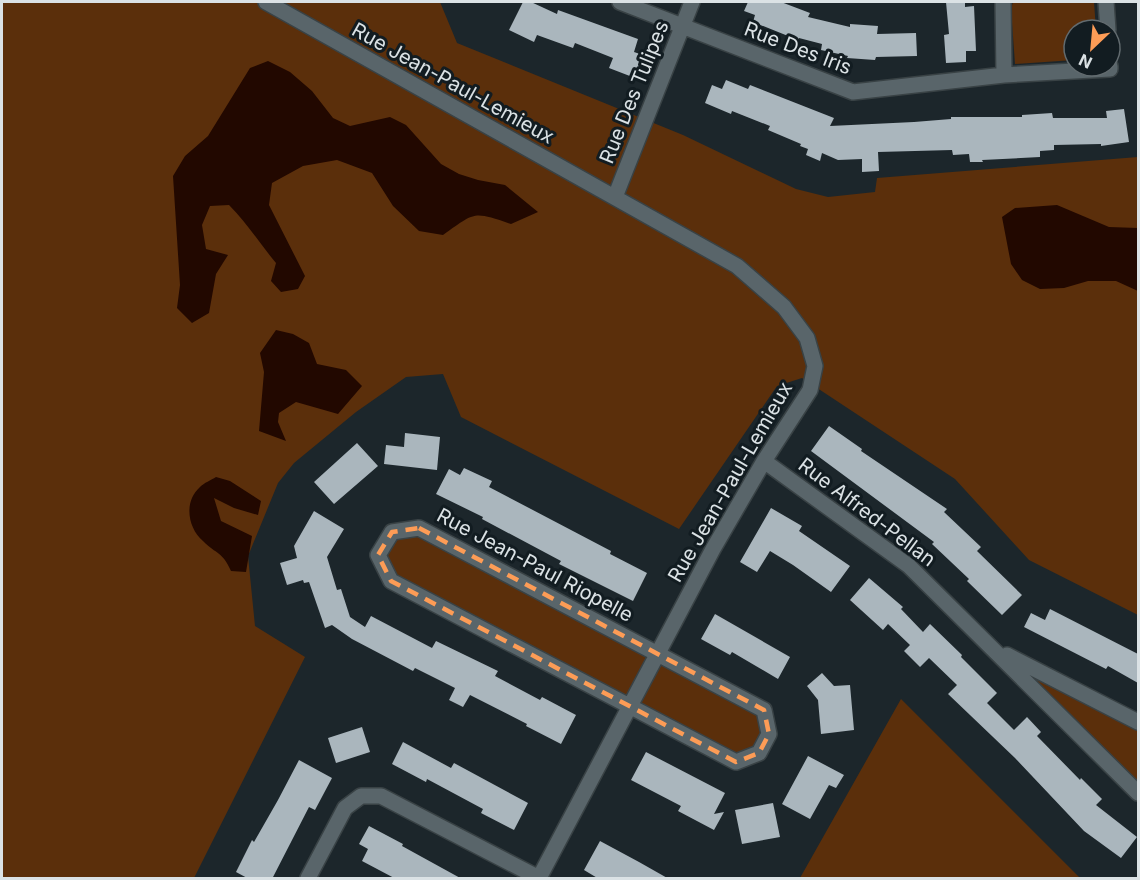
<svg xmlns="http://www.w3.org/2000/svg" width="1140" height="880" viewBox="0 0 1140 880" font-family="Inter,sans-serif">
<style>
.green{fill:#5b2f0b}
.water{fill:#220800}
.building{fill:#aab6bd}
.lines{fill:none;stroke-linecap:round;stroke-linejoin:round}
.minor-casing{stroke:#394245;stroke-width:18}
.minor{stroke:#59656a;stroke-width:15}
.marked{fill:none;stroke:#fd9c56;stroke-width:4.5;stroke-dasharray:12 8;stroke-linejoin:round}
.labels{text-anchor:middle;stroke-width:6;stroke-linejoin:round;paint-order:stroke}
.street-label{font-size:20px;fill:#dbe2e5;stroke:#121c21}
</style>
<rect width="100%" height="100%" fill="#1c262b"/>
<!-- green -->
<path class="green" d="M 2,2 L 440,2 L 457,43 L 683,135 L 796,189 L 828,197 L 875,192 L 877,178 L 1138,157 L 1138,615 L 1029,560 L 955,479 L 802,378 L 777,386 L 679,529 L 461,417 L 443,374 L 406,377 L 356,412 L 294,463 L 278,483 L 248,556 L 255,626 L 305,657 L 194,878 L 2,878 Z
M 1013,2 L 1094,2 L 1096,30 L 1074,30 L 1074,60 L 1015,64 L 1011,9 Z
M 419,528 L 764,710 L 769,734 L 736,762 L 391,581 L 378,555 L 392,532 Z
M 994,649 L 1138,722 L 1138,793 Z
M 901,699 L 1080,878 L 800,878 Z"/>
<!-- water -->
<path class="water" d="M 268,61 L 290,72 L 312,91 L 333,118 L 350,126 L 390,117 L 406,125 L 441,164 L 459,174 L 478,180 L 505,185 L 538,212 L 511,224 C 472,211 476,212 443,235 L 419,231 L 393,206 L 372,173 L 337,160 L 303,166 L 272,183 L 269,205 L 305,276 L 298,289 L 281,292 L 271,281 L 276,263 C 260,244 247,223 229,205 L 210,206 L 202,225 L 206,249 L 228,255 L 216,274 L 209,313 L 192,323 L 177,308 L 180,285 L 173,176 L 185,156 L 208,136 L 250,68 Z
M 1057,205 L 1109,227 L 1138,228 L 1138,291 L 1116,281 L 1088,281 L 1064,288 L 1040,289 L 1022,280 L 1011,264 L 1002,217 L 1015,208 Z
M 276,330 L 293,334 L 309,343 L 317,364 L 346,370 L 362,386 L 338,414 L 296,402 L 279,413 L 278,422 L 286,441 L 259,431 L 264,372 L 260,353 Z
M 216,477 L 230,481 L 261,501 L 258,515 L 234,508 L 214,498 L 221,521 L 252,536 L 246,572 L 231,571 C 222,551 217,555 203,541 C 187,527 184,501 200,487 C 204,483 211,480 216,477 Z"/>
<!-- building -->
<path class="building" d="M 523,2 L 531,2 L 557,14 L 558,10 L 638,39 L 634,52 L 643,55 L 635,78 L 609,68 L 613,58 L 575,43 L 573,48 L 537,35 L 534,42 L 509,30 Z
M 748,2 L 781,2 L 810,13 L 808,17 L 850,27 L 850,24 L 878,26 L 877,34 L 916,33 L 917,56 L 876,57 L 875,60 L 847,58 L 848,56 L 821,50 L 822,44 L 799,38 L 798,40 L 753,22 L 755,15 L 744,11 Z
M 946,2 L 965,2 L 965,7 L 974,6 L 976,51 L 966,51 L 966,62 L 946,63 L 944,35 L 949,34 Z
M 726,80 L 748,89 L 750,85 L 834,118 L 830,126 L 914,122 L 951,119 L 951,117 L 1022,117 L 1022,115 L 1052,113 L 1053,118 L 1107,118 L 1106,111 L 1124,109 L 1129,142 L 1101,146 L 1101,144 L 1054,145 L 1054,150 L 1040,151 L 1040,157 L 982,160 L 983,162 L 970,162 L 969,154 L 953,155 L 952,150 L 878,152 L 879,171 L 862,172 L 862,159 L 838,160 L 822,153 L 820,161 L 806,155 L 808,149 L 800,146 L 801,144 L 768,130 L 770,126 L 732,111 L 731,114 L 705,103 L 712,85 L 722,89 Z
M 829,426 L 862,449 L 861,451 L 947,509 L 944,512 L 981,547 L 977,551 L 1022,595 L 1002,615 L 967,581 L 969,579 L 932,544 L 934,542 L 811,451 Z
M 405,433 L 440,437 L 437,470 L 384,464 L 386,445 L 404,447 Z
M 357,443 L 378,466 L 334,504 L 314,482 Z
M 464,468 L 492,481 L 489,487 L 611,551 L 610,554 L 647,573 L 633,601 L 559,564 L 561,561 L 482,519 L 483,517 L 436,494 L 449,469 L 460,475 Z
M 771,508 L 802,526 L 799,531 L 850,566 L 831,592 L 793,565 L 770,551 L 757,572 L 740,562 Z
M 314,511 L 344,529 L 327,557 L 337,590 L 341,589 L 350,617 L 365,627 L 371,616 L 432,648 L 436,641 L 498,671 L 495,676 L 540,700 L 542,697 L 576,715 L 561,744 L 526,726 L 527,724 L 470,695 L 463,707 L 449,700 L 455,688 L 415,668 L 413,671 L 352,639 L 332,625 L 325,628 L 309,582 L 304,583 L 303,580 L 287,585 L 280,563 L 297,558 L 294,546 Z
M 869,578 L 903,607 L 901,609 L 923,632 L 930,624 L 962,655 L 961,657 L 997,693 L 987,703 L 1014,730 L 1027,717 L 1041,732 L 1037,736 L 1080,780 L 1081,778 L 1102,799 L 1096,805 L 1137,837 L 1121,858 L 1084,831 L 1015,758 L 948,694 L 957,685 L 929,658 L 920,667 L 904,651 L 910,645 L 888,624 L 883,630 L 850,600 Z
M 1050,609 L 1138,654 L 1138,683 L 1108,666 L 1106,669 L 1024,627 L 1031,613 L 1045,620 Z
M 715,614 L 790,657 L 778,679 L 732,652 L 730,655 L 701,639 Z
M 822,673 L 834,686 L 850,685 L 854,730 L 821,734 L 818,700 L 807,686 Z
M 362,727 L 370,752 L 336,763 L 328,738 Z
M 403,742 L 451,768 L 454,763 L 528,803 L 514,830 L 481,813 L 483,809 L 427,779 L 426,782 L 392,764 Z
M 646,752 L 725,793 L 714,814 L 724,812 L 714,830 L 678,811 L 681,806 L 631,780 Z
M 808,756 L 844,775 L 836,788 L 829,785 L 810,819 L 782,804 Z
M 299,760 L 332,778 L 315,810 L 309,807 L 272,879 L 249,879 L 236,872 L 252,840 L 254,842 L 278,800 Z
M 773,803 L 780,837 L 742,844 L 735,810 Z
M 369,826 L 403,844 L 402,846 L 462,879 L 396,879 L 362,861 L 368,849 L 359,844 Z
M 600,841 L 639,862 L 669,879 L 599,879 L 584,870 Z"/>
<g class="lines">
<!-- minor casing -->
<g class="minor-casing">
<path id="minor" d="M 266,2 L 737,266 L 784,307 L 807,338 L 815,366 L 810,390 L 764,461 L 713,549 L 539,878
M 620,2 L 853,92 L 1004,75 L 1110,69 L 1110,66
M 1003,2 L 1004,75
M 1106,2 L 1108,30
M 615,197 L 692,2
M 764,461 L 909,566 L 1138,793
M 419,528 L 764,710 L 769,734 L 759,753 L 736,762 L 391,581 L 378,555 L 392,532 Z
M 1007,655 L 1138,722
M 308,878 L 345,808 L 361,796 L 381,796 L 539,878"/>
</g>
<!-- minor -->
<use href="#minor" class="minor"/>
</g>
<!-- marked area -->
<path class="marked" d="M 419,528 L 764,710 L 769,734 L 759,753 L 736,762 L 391,581 L 378,555 L 392,532 Z"/>
<g class="labels">
<!-- street labels -->
<g class="street-label">
<text transform="translate(798 48) rotate(21)" y="7">Rue Des Iris</text>
<text transform="translate(453 83) rotate(29)" y="7">Rue Jean-Paul-Lemieux</text>
<text transform="translate(634 92) rotate(-68)" y="7">Rue Des Tulipes</text>
<text transform="translate(730 482) rotate(-60)" y="7">Rue Jean-Paul-Lemieux</text>
<text transform="translate(867 512) rotate(37)" y="7">Rue Alfred-Pellan</text>
<text transform="translate(535 565) rotate(28)" y="7">Rue Jean-Paul Riopelle</text>
</g>
</g>
<!-- border -->
<rect width="1140" height="880" fill="none" stroke="#dbe2e5" stroke-width="6"/>
<!-- north arrow -->
<g transform="translate(1092 48) rotate(206)"><circle r="28" fill="#121c21" stroke="#626b6f" stroke-width="1.5"/>
<path d="M0-4.5L10 22L0 15L-10 22Z" fill="#fd9c56"/>
<text y="-9" font-size="16" font-weight="bold" text-anchor="middle" fill="#dbe2e5">N</text>
</g>
</svg>
